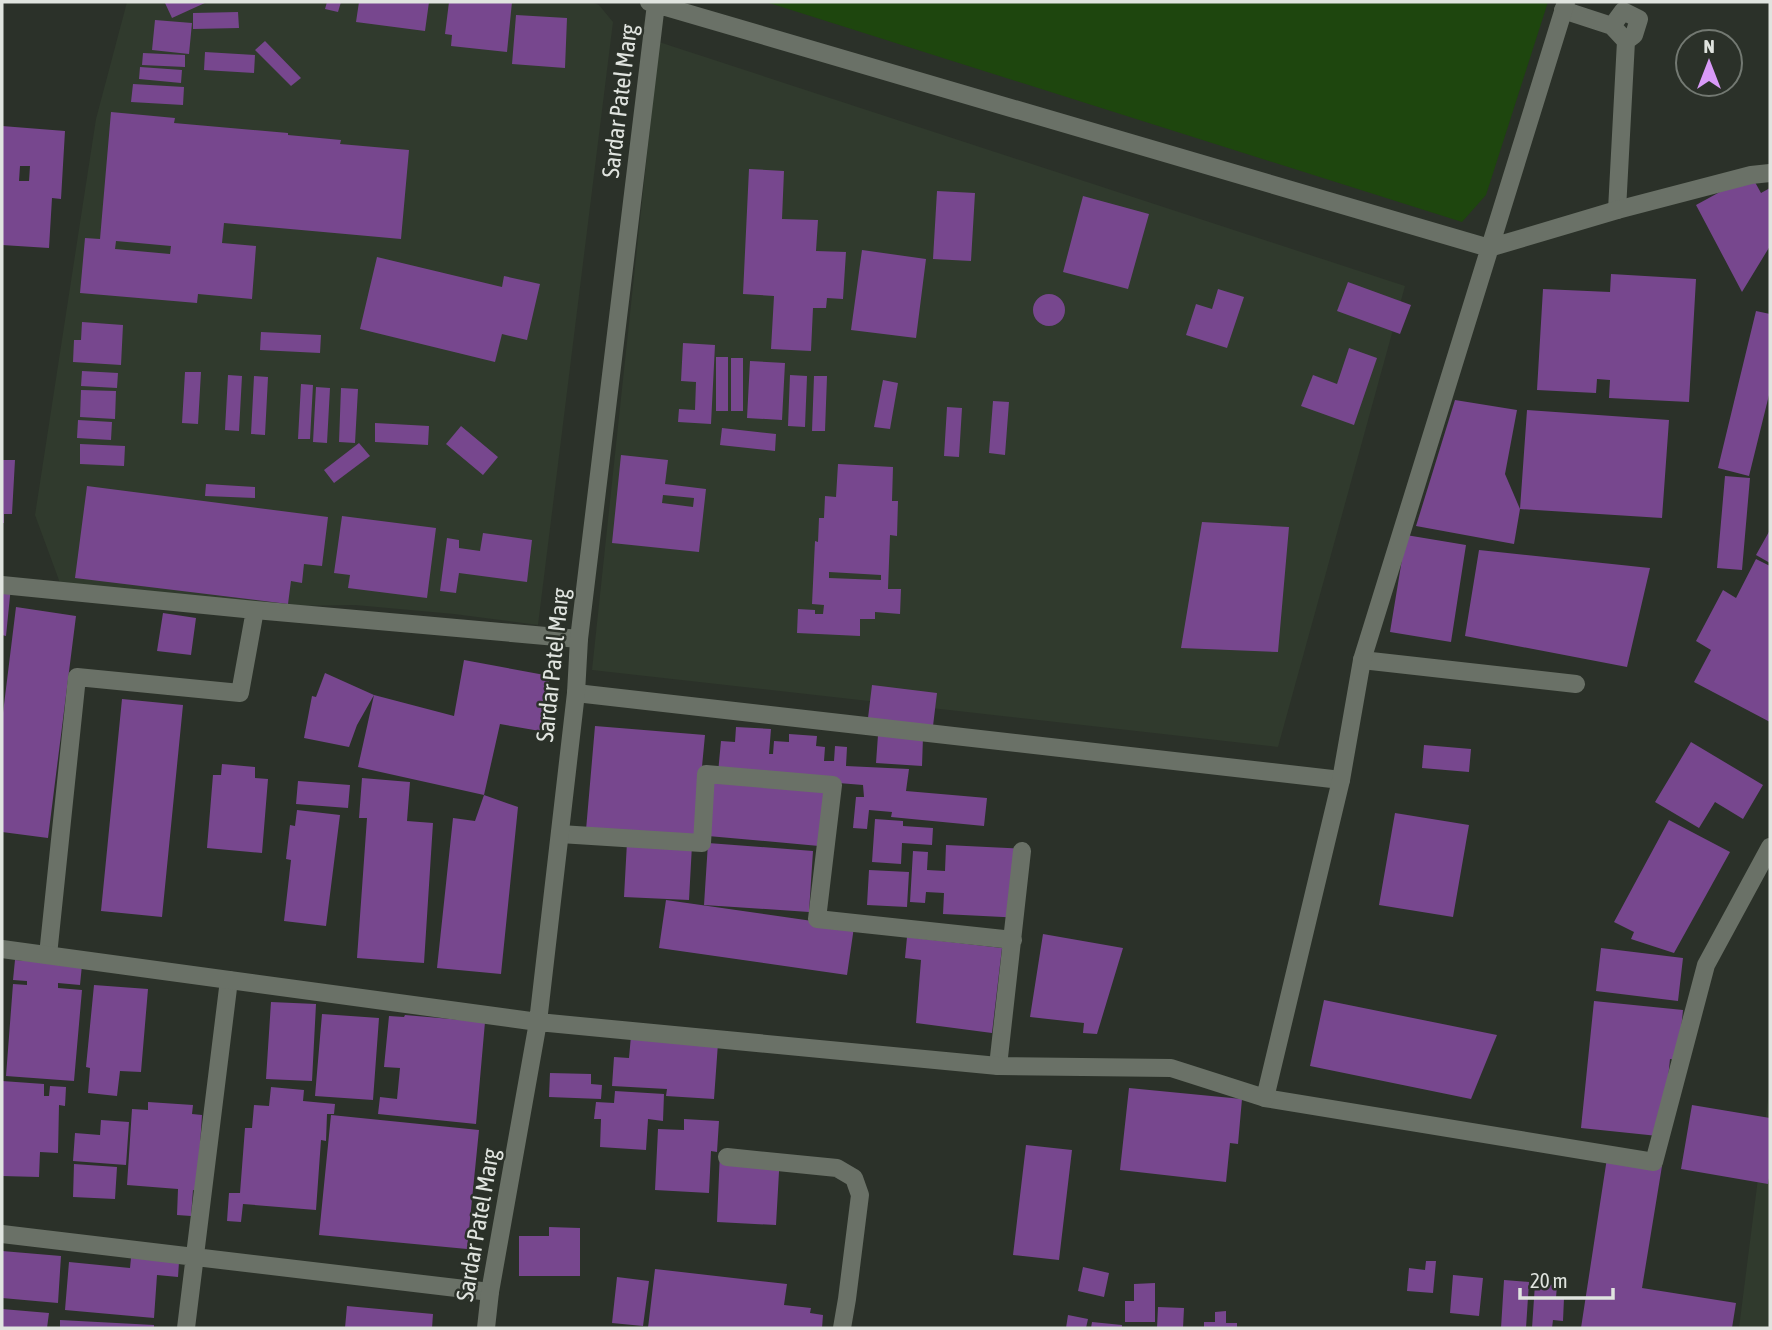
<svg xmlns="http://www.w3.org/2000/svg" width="1772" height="1330" viewBox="0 0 1772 1330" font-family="'Asap Condensed',sans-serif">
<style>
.built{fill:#303a2d}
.green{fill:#1e460e}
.building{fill:#77478e;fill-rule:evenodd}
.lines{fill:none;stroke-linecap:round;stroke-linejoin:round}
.minor{stroke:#6a7167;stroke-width:18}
.tertiary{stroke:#6a7167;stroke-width:18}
.labels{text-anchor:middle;stroke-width:5;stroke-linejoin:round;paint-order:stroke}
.street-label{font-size:24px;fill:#e0e4df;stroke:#2b3129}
</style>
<rect width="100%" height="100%" fill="#2b3129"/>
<!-- built -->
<path class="built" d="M 127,2 L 591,2 L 599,5 L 613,22 L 538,625 L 454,614 L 355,605 L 284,606 L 60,583 L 35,515 L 96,119 Z
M 659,42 L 1405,286 L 1278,747 L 592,670 Z
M 1770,1084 L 1770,1328 L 1739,1328 Z"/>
<!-- green -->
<path class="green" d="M 766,2 L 1548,2 L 1486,195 L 1462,222 Z"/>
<!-- building -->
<path class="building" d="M 167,2 L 207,2 L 172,18 L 165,3 Z
M 327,2 L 341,2 L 338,12 L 325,9 Z
M 359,2 L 429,2 L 425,31 L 356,22 Z
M 449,2 L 512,2 L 507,52 L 451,46 L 452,35 L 445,34 Z
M 238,12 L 239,28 L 193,29 L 193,13 Z
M 516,15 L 567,18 L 565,68 L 512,64 Z
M 155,20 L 192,23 L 189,54 L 152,50 Z
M 265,41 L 301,78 L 291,86 L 255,50 Z
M 205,52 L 255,55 L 254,73 L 204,70 Z
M 143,53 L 185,55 L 185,67 L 142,65 Z
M 140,67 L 182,70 L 181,83 L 139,79 Z
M 133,84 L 184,87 L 183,105 L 131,102 Z
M 111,112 L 175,118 L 174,123 L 288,133 L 288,135 L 341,140 L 340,144 L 409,150 L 401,239 L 224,223 L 222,243 L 256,246 L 252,299 L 198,294 L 197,303 L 80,293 L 85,238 L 100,239 ZM 116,241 L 171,246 L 170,254 L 115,249 Z
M 2,126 L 65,131 L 61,199 L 52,198 L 49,248 L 2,245 ZM 20,166 L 30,166 L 29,181 L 19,181 Z
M 749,169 L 784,171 L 782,219 L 818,220 L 816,251 L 846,252 L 843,299 L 827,298 L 826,308 L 813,308 L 811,351 L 771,349 L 774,296 L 743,294 Z
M 1751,175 L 1761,193 L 1770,188 L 1770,246 L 1742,292 L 1696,205 Z
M 937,191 L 975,193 L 971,261 L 933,259 Z
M 1083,196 L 1149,214 L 1128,289 L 1063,272 Z
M 862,250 L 926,259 L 916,338 L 851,330 Z
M 377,257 L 502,287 L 504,276 L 540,284 L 527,340 L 502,334 L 495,362 L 360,329 Z
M 1611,274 L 1696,279 L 1689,402 L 1609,398 L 1610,380 L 1597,379 L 1596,393 L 1537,390 L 1543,289 L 1610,292 Z
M 1348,282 L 1411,305 L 1400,334 L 1337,311 Z
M 1218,289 L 1244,297 L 1227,348 L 1186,335 L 1196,304 L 1212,309 Z
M1033 310a16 16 0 1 1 32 0a16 16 0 1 1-32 0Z
M 1756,311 L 1770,314 L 1770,391 L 1749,476 L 1718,468 Z
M 82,322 L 123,325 L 121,365 L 73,362 L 74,340 L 81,340 Z
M 261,332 L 321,335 L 320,353 L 260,350 Z
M 683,343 L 715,345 L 711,424 L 678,422 L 679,409 L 695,410 L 696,382 L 681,381 Z
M 1349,348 L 1377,358 L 1354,425 L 1301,406 L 1313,375 L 1337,384 Z
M 716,357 L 728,357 L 728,411 L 716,411 Z
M 731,358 L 743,358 L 743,411 L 731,411 Z
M 750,361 L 785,363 L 782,420 L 747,418 Z
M 82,371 L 118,373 L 117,388 L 81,386 Z
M 185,372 L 201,372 L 198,424 L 182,423 Z
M 228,375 L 242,376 L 239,431 L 225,430 Z
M 790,375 L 807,376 L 805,427 L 788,426 Z
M 254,376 L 268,377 L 265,435 L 251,434 Z
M 814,376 L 827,376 L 825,431 L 812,431 Z
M 883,380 L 898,383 L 890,429 L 874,427 Z
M 301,384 L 313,385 L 310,439 L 298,439 Z
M 316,387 L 330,388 L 327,443 L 313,442 Z
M 341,388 L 358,389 L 355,443 L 339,442 Z
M 81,390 L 116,391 L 115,419 L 80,417 Z
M 1455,400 L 1517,410 L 1505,474 L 1520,509 L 1514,544 L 1416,526 Z
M 993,401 L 1009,402 L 1005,455 L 989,453 Z
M 947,407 L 962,408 L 959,457 L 944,456 Z
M 1527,410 L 1669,420 L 1662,518 L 1520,509 Z
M 78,420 L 112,422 L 111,440 L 77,438 Z
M 375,423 L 429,426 L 428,445 L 375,442 Z
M 461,426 L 498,457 L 483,475 L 446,444 Z
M 722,428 L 776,434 L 775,451 L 720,445 Z
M 359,443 L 370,456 L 334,483 L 324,470 Z
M 80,444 L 125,446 L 124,466 L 80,464 Z
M 621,455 L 668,460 L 665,484 L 706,489 L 699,552 L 612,543 ZM 663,495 L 694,498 L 693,507 L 662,503 Z
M 2,460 L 15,460 L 12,514 L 4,514 L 4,523 L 2,523 Z
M 838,464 L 893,467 L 892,501 L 898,501 L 897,536 L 890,535 L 888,589 L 901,589 L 900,614 L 875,612 L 875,619 L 860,619 L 860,636 L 797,633 L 798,609 L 815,610 L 815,614 L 823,614 L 824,605 L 812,604 L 815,541 L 818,542 L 819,518 L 824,518 L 825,496 L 836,497 ZM 829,572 L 881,575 L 881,580 L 829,578 Z
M 1725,476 L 1750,478 L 1742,570 L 1717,568 Z
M 206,484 L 255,487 L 255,498 L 205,496 Z
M 87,486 L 328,517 L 322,566 L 304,564 L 302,583 L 291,581 L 288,604 L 75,578 Z
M 342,516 L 436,528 L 427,598 L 348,588 L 350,575 L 334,573 Z
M 1202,522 L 1289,527 L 1278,652 L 1181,648 Z
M 1770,530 L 1770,563 L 1756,555 Z
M 483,533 L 532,540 L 527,582 L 459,573 L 456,593 L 440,591 L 447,538 L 459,540 L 459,548 L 480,551 Z
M 1406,535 L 1466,545 L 1451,642 L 1390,632 Z
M 1479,550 L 1650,568 L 1627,667 L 1465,636 Z
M 1756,559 L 1770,566 L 1770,722 L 1694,682 L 1711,650 L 1696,641 L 1723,590 L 1736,598 Z
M 2,586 L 11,586 L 6,636 L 2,635 Z
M 16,607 L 76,616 L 48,838 L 2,832 L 2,721 Z
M 163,613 L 196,618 L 191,655 L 157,651 Z
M 464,660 L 550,676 L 540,731 L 500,724 L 484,795 L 358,767 L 374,695 L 357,725 L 349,747 L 304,738 L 312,696 L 316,697 L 325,673 L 374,695 L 454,716 Z
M 872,685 L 937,693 L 933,726 L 868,718 Z
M 122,699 L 183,705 L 162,917 L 101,911 Z
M 595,726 L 705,735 L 695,840 L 586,830 Z
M 736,727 L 771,729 L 769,754 L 773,754 L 774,741 L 789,742 L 789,734 L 817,736 L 816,746 L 825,747 L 824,761 L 834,761 L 835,746 L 847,747 L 846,766 L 909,769 L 906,791 L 987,798 L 984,826 L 891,817 L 892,812 L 869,810 L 867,829 L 853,828 L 856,797 L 864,797 L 863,785 L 718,773 L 721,741 L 735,742 Z
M 878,735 L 923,737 L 922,766 L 876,763 Z
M 1691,742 L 1763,785 L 1743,819 L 1715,802 L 1699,828 L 1655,802 Z
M 1424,745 L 1471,749 L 1469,772 L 1422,768 Z
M 222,764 L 255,767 L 255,778 L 268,779 L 262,853 L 207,848 L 213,775 L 221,775 Z
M 362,778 L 410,782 L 407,821 L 433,823 L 424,963 L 357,958 L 367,818 L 359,818 Z
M 713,779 L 825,789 L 819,846 L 708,836 Z
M 298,781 L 350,785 L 348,808 L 296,804 Z
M 484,795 L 518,807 L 501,974 L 437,968 L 453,818 L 475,821 Z
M 297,810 L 340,815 L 326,926 L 284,921 L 291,860 L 286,859 L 290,825 L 295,826 Z
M 1395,813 L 1469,825 L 1453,917 L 1379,905 Z
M 875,819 L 903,821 L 903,826 L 933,828 L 932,845 L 902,843 L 901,864 L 872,862 Z
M 1669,820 L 1730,852 L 1674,953 L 1631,939 L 1634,932 L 1614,922 Z
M 627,842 L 692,845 L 689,900 L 624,897 Z
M 708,843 L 813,851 L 809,912 L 704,905 Z
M 946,845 L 1026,849 L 1022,918 L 943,914 L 944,893 L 926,892 L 925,903 L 910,902 L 913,851 L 928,852 L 927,870 L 945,871 Z
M 869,870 L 909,872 L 907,907 L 867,905 Z
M 666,900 L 854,927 L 847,975 L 659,948 Z
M 1043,934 L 1123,948 L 1097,1034 L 1083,1033 L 1084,1023 L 1030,1017 Z
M 907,937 L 1002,948 L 992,1033 L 916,1023 L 921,960 L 905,958 Z
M 1601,948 L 1683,958 L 1678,1001 L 1596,991 Z
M 15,960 L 82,965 L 80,985 L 58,983 L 58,988 L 82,990 L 74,1081 L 6,1076 L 13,984 L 27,985 L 27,981 L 13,980 Z
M 94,985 L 148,989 L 141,1072 L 120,1071 L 117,1096 L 88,1093 L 90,1068 L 86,1067 Z
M 1324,1000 L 1497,1035 L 1471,1099 L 1310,1066 Z
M 1594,1001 L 1683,1010 L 1678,1060 L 1670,1059 L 1666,1099 L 1658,1136 L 1581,1128 Z
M 271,1002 L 316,1004 L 312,1081 L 266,1079 Z
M 322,1014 L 379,1018 L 373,1100 L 315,1096 Z
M 405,1015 L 485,1022 L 476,1124 L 378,1114 L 380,1097 L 397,1099 L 400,1068 L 384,1067 L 389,1016 L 404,1017 Z
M 631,1036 L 718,1043 L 714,1099 L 666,1096 L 667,1089 L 612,1086 L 614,1057 L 629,1058 Z
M 550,1073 L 591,1074 L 591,1084 L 602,1085 L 601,1099 L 549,1097 Z
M 2,1081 L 44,1084 L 44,1096 L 49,1096 L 50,1086 L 66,1087 L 65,1106 L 59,1105 L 58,1153 L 40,1152 L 39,1177 L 2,1176 Z
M 271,1087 L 304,1090 L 303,1101 L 335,1104 L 334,1114 L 327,1114 L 326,1141 L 321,1140 L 316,1210 L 243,1204 L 241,1222 L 227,1221 L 229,1193 L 240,1193 L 245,1128 L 252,1128 L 254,1105 L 269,1106 Z
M 1129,1088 L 1242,1099 L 1238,1144 L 1230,1143 L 1226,1182 L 1120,1170 Z
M 615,1091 L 664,1094 L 663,1121 L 648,1119 L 646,1150 L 600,1147 L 601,1119 L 594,1119 L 596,1102 L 614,1103 Z
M 148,1102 L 193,1105 L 192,1114 L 202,1115 L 197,1191 L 193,1190 L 191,1216 L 177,1215 L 178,1189 L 127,1185 L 132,1109 L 148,1110 Z
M 1692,1105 L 1770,1118 L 1770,1172 L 1768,1184 L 1681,1169 Z
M 331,1115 L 479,1130 L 467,1249 L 319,1235 Z
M 684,1119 L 719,1121 L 717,1152 L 711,1151 L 709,1193 L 655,1190 L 658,1129 L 684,1130 Z
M 101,1120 L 129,1122 L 126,1165 L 73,1161 L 75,1133 L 100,1135 Z
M 1026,1145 L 1072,1150 L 1059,1260 L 1013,1255 Z
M 720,1151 L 780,1154 L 776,1225 L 717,1222 Z
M 1607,1158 L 1662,1166 L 1642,1288 L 1736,1303 L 1732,1328 L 1581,1328 Z
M 74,1164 L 117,1167 L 115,1199 L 73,1197 Z
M 549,1227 L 580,1228 L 580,1276 L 519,1276 L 519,1236 L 549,1236 Z
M 2,1251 L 61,1256 L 58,1303 L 2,1298 Z
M 131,1258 L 179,1262 L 178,1277 L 157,1275 L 154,1318 L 65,1310 L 69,1262 L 130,1268 Z
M 1426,1261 L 1436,1261 L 1433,1293 L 1407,1291 L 1409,1268 L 1425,1270 Z
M 1083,1267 L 1109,1273 L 1104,1297 L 1078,1291 Z
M 655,1269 L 787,1284 L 784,1305 L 811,1308 L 810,1313 L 823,1315 L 822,1328 L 648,1328 Z
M 1453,1275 L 1483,1278 L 1479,1316 L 1450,1313 Z
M 617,1277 L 649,1281 L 643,1326 L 612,1323 Z
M 1504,1280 L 1529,1282 L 1526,1328 L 1501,1328 Z
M 1155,1283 L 1155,1322 L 1125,1322 L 1125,1301 L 1134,1301 L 1134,1284 Z
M 1535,1284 L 1557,1285 L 1556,1298 L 1564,1298 L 1563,1321 L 1553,1320 L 1552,1328 L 1532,1328 Z
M 347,1306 L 433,1314 L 432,1328 L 345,1328 Z
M 1158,1307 L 1184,1308 L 1183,1328 L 1157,1328 Z
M 2,1309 L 49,1313 L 47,1328 L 2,1328 Z
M 1226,1311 L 1226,1323 L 1237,1323 L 1237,1328 L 1204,1328 L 1204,1322 L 1215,1322 L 1215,1312 Z
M 1068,1315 L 1088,1319 L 1086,1328 L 1066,1328 Z
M 60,1320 L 154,1325 L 154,1328 L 60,1328 Z
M 1092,1322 L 1122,1325 L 1122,1328 L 1091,1328 Z"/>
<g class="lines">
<!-- minor -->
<path class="minor" d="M 1563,10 L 1612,26
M 1617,210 L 1626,41 L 1634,35 L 1639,19 L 1623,11 L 1612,26 L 1626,41
M 2,585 L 255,610 L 579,639
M 1362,660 L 1576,684
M 576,693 L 1341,780
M 560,834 L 702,843 L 706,774 L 833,785 L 817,919 L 1013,940
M 48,955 L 77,677 L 240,693 L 255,610
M 998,1066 L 1022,851
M 1265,1098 L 1654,1162 L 1706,965 L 1770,847
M 727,1157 L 837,1168 L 854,1178 L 860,1195 L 847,1299 L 842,1328
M 2,1234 L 490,1292
M 186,1328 L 229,980"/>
<!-- tertiary -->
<path class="tertiary" d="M 649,2 L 1489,248 L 1617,210 L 1751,175 L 1770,173
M 2,949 L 538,1022 L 998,1066 L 1171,1068 L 1265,1098 L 1341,780 L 1362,660 L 1566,2
M 486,1328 L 490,1292 L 538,1022 L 576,693 L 579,639 L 656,4"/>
</g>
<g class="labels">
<!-- street labels -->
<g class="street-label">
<text transform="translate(620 101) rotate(-83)" y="8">Sardar Patel Marg</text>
<text transform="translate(553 665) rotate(-84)" y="8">Sardar Patel Marg</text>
<text transform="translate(478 1225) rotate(-80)" y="8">Sardar Patel Marg</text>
</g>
</g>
<!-- border -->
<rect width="1772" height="1330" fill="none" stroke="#e0e4df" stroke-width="7"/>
<!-- north arrow -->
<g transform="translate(1709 63)"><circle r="33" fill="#2b3129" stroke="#737972" stroke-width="2"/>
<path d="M0-5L12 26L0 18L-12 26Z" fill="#d99af8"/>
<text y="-10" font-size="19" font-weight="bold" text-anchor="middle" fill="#e0e4df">N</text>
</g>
<!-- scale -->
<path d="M1520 1288v10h93v-10" fill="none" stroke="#e0e4df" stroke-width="3.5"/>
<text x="1530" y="1288" font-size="21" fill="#e0e4df" stroke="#2b3129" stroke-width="5" paint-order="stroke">20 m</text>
</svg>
